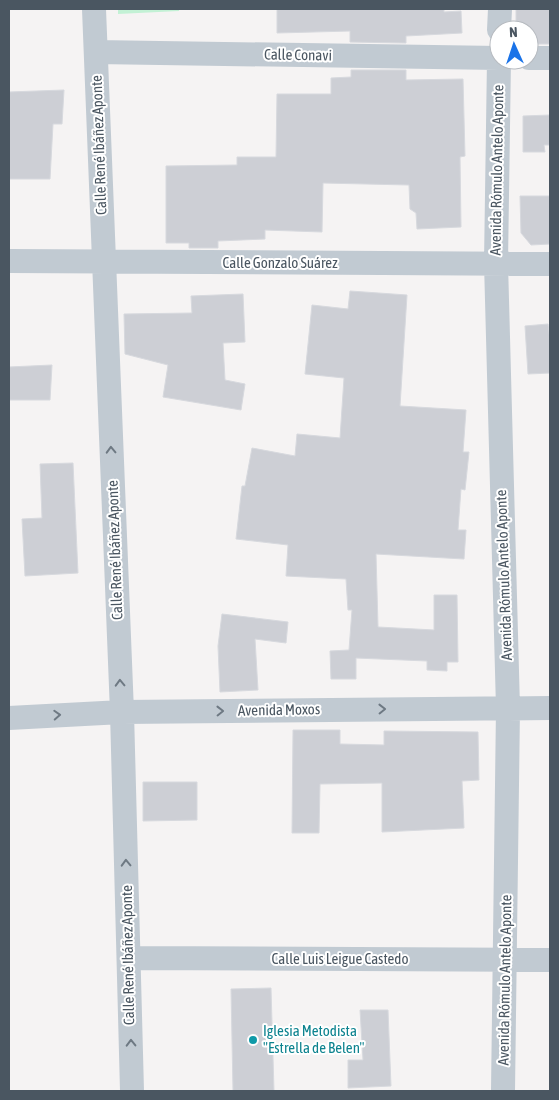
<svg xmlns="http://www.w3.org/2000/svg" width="559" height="1100" viewBox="0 0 559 1100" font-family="'Asap Condensed',sans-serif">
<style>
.grass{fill:#c3f1d5}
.building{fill:#cdcfd5;stroke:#d7d9de}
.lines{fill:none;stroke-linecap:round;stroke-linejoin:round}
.minor{stroke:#c1cad2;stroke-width:24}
.oneway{stroke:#6e7983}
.culture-dot{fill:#0f9aa8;stroke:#fff;stroke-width:2}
.labels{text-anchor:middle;stroke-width:4;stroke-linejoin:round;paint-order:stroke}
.street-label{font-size:15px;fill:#4a5661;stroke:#fff}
.culture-label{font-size:15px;fill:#0d838f;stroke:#fff;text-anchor:start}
</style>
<rect width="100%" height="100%" fill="#f5f3f3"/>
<!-- grass -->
<path class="grass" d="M 118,9 L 179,9 L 179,11 L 118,14 Z"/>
<!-- building -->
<path class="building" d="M 277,9 L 444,9 L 444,12 L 461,11 L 462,33 L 406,36 L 406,43 L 350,42 L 350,31 L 277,33 Z
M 516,9 L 550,9 L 550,44 L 529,44 L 529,30 L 516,30 Z
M 351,70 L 406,70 L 406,80 L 463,79 L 465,156 L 460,157 L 461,227 L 417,229 L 416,213 L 410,209 L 409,185 L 323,183 L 322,232 L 265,230 L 265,239 L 218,241 L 218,248 L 189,248 L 189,243 L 166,243 L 166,166 L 237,165 L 237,157 L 276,157 L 277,94 L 331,94 L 331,78 L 351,77 Z
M 64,90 L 62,124 L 53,124 L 50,179 L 9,179 L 9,92 Z
M 550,115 L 550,145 L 544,145 L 545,152 L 523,152 L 523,116 Z
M 520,196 L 550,196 L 550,244 L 531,245 L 521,233 Z
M 350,291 L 407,295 L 400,406 L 466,410 L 463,452 L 469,452 L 465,490 L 461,489 L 458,530 L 466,530 L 464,559 L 376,554 L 378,627 L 434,630 L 434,595 L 457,595 L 458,662 L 447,662 L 447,671 L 427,670 L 427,661 L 356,658 L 356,679 L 331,679 L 330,651 L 349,650 L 352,610 L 348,610 L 346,579 L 286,576 L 288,545 L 236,539 L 242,486 L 245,486 L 252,448 L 295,456 L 297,434 L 340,438 L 344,378 L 305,374 L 312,305 L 348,309 Z
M 243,294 L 245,342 L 223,343 L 225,380 L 245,384 L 241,410 L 163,397 L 168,365 L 125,354 L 124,314 L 192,313 L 191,296 Z
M 548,324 L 550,340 L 550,373 L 528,374 L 525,326 Z
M 52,365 L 50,400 L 9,400 L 9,367 Z
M 73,463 L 78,573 L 25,576 L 22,519 L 42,518 L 40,464 Z
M 222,614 L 288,622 L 286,643 L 255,639 L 258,690 L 220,692 L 218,646 Z
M 293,730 L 340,730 L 340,744 L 384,745 L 384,731 L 478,732 L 479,780 L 462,781 L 464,828 L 382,832 L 382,783 L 320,784 L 319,833 L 292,833 Z
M 143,782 L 197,782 L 197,820 L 143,821 Z
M 271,988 L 274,1091 L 233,1091 L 231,989 Z
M 360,1010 L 388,1010 L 391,1086 L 348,1088 L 348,1060 L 363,1060 Z"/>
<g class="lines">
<!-- minor -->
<path class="minor" d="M 94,9 L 122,712 L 132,1091
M 499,30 L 500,9
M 96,52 L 499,58
M 529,58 L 550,58
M 499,59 L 496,263 L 508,708 L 503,1091
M 9,261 L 550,264
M 9,718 L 122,712 L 550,708
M 129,958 L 550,960"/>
</g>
<!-- one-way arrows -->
<defs><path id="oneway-chevron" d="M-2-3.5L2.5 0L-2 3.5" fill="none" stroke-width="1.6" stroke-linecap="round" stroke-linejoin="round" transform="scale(1.25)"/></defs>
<g class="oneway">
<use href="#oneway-chevron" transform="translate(111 450) rotate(-92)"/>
<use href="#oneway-chevron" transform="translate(120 683) rotate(-92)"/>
<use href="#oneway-chevron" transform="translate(382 709) rotate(-1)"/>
<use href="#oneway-chevron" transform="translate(220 711) rotate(-1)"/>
<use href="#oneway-chevron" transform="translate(57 715) rotate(-3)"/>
<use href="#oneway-chevron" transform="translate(126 863) rotate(-92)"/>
<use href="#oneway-chevron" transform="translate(131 1043) rotate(-91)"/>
</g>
<!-- markers -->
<circle class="culture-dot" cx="253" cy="1040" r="5"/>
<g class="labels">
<!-- street labels -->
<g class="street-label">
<text transform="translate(298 55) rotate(1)" y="5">Calle Conavi</text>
<text transform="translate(99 145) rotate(-92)" y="5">Calle René Ibáñez Aponte</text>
<text transform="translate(497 170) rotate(-89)" y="5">Avenida Rómulo Antelo Aponte</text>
<text x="280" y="268">Calle Gonzalo Suárez</text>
<text transform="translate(115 550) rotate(-92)" y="5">Calle René Ibáñez Aponte</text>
<text transform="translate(504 575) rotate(-92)" y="5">Avenida Rómulo Antelo Aponte</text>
<text transform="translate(279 710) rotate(-1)" y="5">Avenida Moxos</text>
<text transform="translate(128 955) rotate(-91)" y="5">Calle René Ibáñez Aponte</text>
<text x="340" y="964">Calle Luis Leigue Castedo</text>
<text transform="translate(505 980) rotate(-89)" y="5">Avenida Rómulo Antelo Aponte</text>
</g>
<!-- culture labels -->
<g class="culture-label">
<text x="263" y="1036">Iglesia Metodista<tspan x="263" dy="17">"Estrella de Belen"</tspan></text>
</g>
</g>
<!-- border -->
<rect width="559" height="1100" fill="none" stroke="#4a5661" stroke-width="20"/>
<!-- north arrow -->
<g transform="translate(514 45) rotate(357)"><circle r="24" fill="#ffffff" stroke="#b7bbc0"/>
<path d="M0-4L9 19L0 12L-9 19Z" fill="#1a73e8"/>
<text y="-8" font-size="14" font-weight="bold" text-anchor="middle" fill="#4a5661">N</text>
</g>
</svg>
